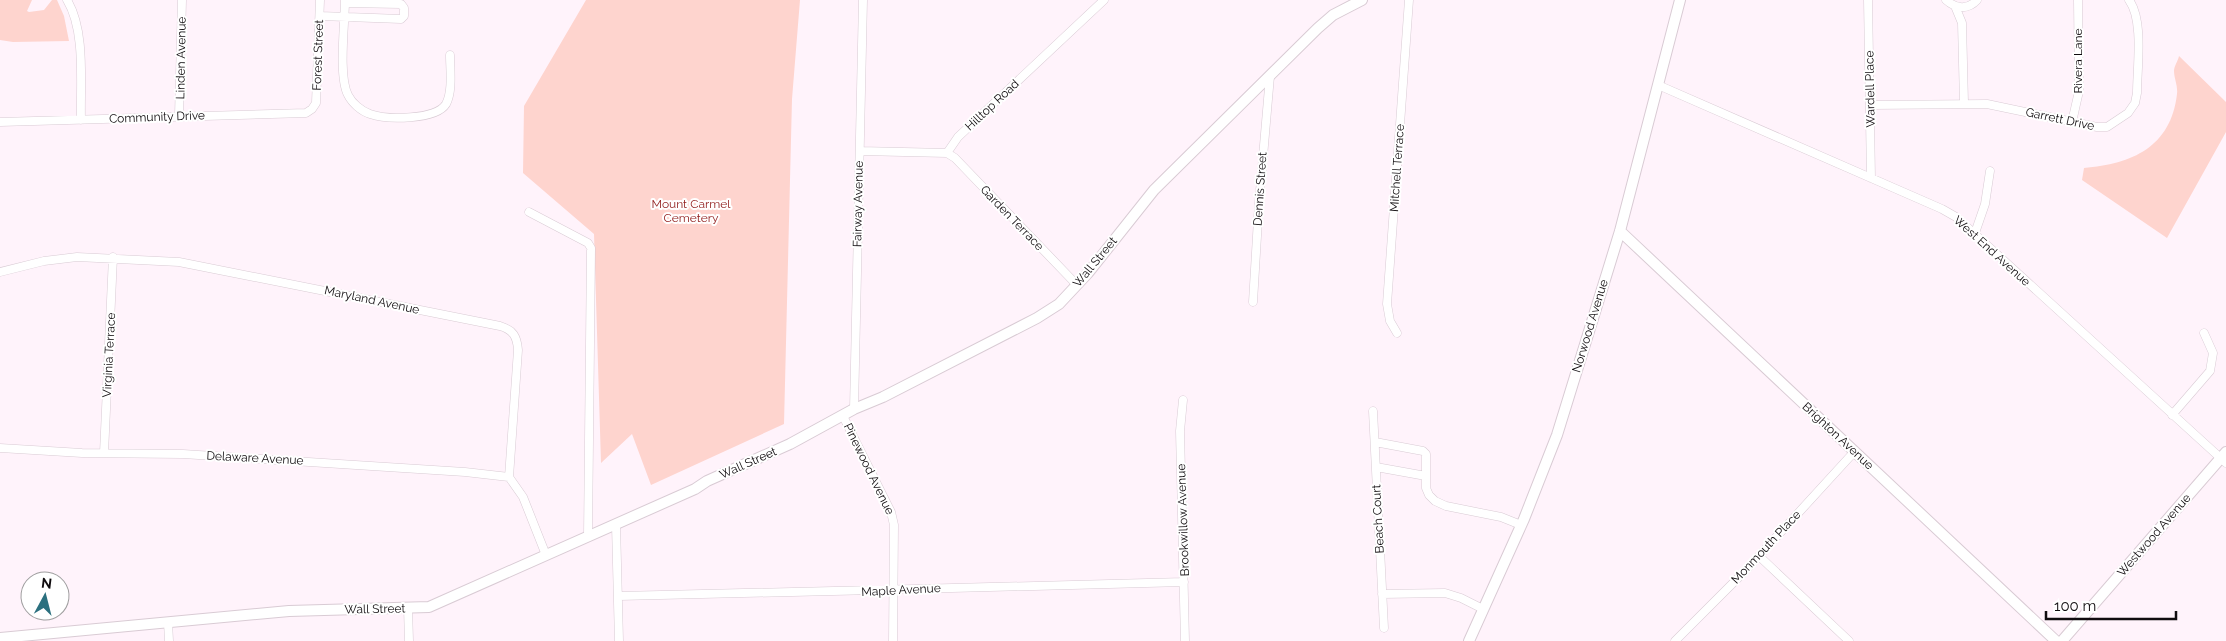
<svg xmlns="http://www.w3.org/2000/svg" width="2226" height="641" viewBox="0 0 2226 641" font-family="Raleway,sans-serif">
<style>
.green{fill:#fed4ce}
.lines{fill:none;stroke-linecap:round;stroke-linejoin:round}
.minor-casing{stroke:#d9cbd4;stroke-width:9}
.tertiary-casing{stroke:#d9cbd4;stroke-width:12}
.minor{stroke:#fff;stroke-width:8}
.tertiary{stroke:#fff;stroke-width:10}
.labels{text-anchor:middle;stroke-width:4;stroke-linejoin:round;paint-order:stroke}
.street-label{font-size:12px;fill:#100c0f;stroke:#fff}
.park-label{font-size:12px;fill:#901b1a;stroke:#fff}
</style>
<rect width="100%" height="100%" fill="#fff3fb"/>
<!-- green -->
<path class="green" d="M 0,0 L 32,0 L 27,11 L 29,12 L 44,10 L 52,0 L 57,0 L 64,16 L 69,41 L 13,42 L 0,40 Z
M 586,0 L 800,0 L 792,99 L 784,424 L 651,485 L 632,434 L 601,463 L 594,234 L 523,173 L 524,106 Z
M 2179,56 L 2226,102 L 2226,132 L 2167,238 L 2082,180 L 2084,168 C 2132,164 2171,147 2177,94 C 2178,86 2174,78 2174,71 C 2174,66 2178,61 2179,56 Z"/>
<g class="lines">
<!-- minor casing -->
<g class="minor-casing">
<path id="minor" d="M 67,0 C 86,31 80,84 81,120
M 345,0 C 345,23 338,76 348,95 C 352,103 361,111 370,114 C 387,120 436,120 446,104 C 453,91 450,69 450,55
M 1868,0 L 1871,178
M 1946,0 C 1956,9 1968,10 1977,0
M 1955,6 L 1962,23 L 1964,103
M 320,16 L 401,19 L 404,16 L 404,8 L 401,4 L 345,3
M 1658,85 L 1942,209 L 1956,217 L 2226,463
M 1870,105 L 1987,104 L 2097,127 L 2107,127 L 2128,113 L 2135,103 L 2137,93 C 2137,68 2144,20 2129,0
M 179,116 L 182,0
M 0,122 L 306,113 L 312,109 L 316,103 L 320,0
M 2072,122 L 2079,91 L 2078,0
M 860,151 L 947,153 L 958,137 L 1104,0
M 947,153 L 955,158 L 1076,284
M 529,212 L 588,243 L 591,248 L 588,537
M 1975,233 L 1985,204 L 1990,171
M 0,272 L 44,261 L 77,257 L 179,262 L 500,326 C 513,330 517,336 518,350 L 509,477 L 523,497 L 546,555
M 1253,302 L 1259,203 L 1270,76
M 1397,333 L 1390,321 L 1387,304 L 1409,0
M 1183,400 L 1180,431 L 1185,641
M 854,409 L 863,0
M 1373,411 L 1384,628
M 2172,415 L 2210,371 L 2213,353 L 2204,333
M 843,416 L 891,512 L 894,525 L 893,641
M 1375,442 L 1423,451 L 1426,454 L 1426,488 L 1429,495 L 1435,501 L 1446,506 L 1501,517 L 1521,525
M 0,448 L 82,453 L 183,454 L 465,472 L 509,477
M 104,453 L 113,257
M 1376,467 L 1426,476
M 616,525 L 619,641
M 1759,556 L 1849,641
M 1382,594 L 1445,593 L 1461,598 L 1483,609
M 619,596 C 807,592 996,587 1184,582
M 408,608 L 409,641
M 168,622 L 169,641
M 1675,641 L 1747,569 L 1855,451"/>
</g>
<!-- tertiary casing -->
<g class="tertiary-casing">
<path id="tertiary" d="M 1620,231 L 2056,641
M 0,638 L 289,611 L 429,607 L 695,489 L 707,481 L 790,444 L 854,409 L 883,397 L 1037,318 L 1059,304 L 1088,273 L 1154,190 L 1318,28 L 1333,15 L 1362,0
M 1469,641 L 1524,519 L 1557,435 L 1620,231 L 1680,0
M 2062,641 L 2226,452"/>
</g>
<!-- minor -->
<use href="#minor" class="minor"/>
<!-- tertiary -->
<use href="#tertiary" class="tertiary"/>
</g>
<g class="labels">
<!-- street labels -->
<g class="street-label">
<text transform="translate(318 55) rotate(-88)" y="4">Forest Street</text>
<text transform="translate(181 58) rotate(-89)" y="4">Linden Avenue</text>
<text transform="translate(2078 61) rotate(-90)" y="4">Rivera Lane</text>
<text transform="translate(1870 89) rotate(-91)" y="4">Wardell Place</text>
<text transform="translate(992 105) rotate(-43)" y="4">Hilltop Road</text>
<text transform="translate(157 117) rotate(-2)" y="4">Community Drive</text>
<text transform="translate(2060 119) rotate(12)" y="4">Garrett Drive</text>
<text transform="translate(1397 168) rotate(-86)" y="4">Mitchell Terrace</text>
<text transform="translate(1260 189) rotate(-86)" y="4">Dennis Street</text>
<text transform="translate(858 204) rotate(-89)" y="4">Fairway Avenue</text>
<text transform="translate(1012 218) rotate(46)" y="4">Garden Terrace</text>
<text transform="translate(1992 251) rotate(42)" y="4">West End Avenue</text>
<text transform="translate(1095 262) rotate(-50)" y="4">Wall Street</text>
<text transform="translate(372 300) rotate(12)" y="4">Maryland Avenue</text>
<text transform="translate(1590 326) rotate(-73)" y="4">Norwood Avenue</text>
<text transform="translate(109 355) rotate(-87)" y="4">Virginia Terrace</text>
<text transform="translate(1838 436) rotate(43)" y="4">Brighton Avenue</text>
<text transform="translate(255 458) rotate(3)" y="4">Delaware Avenue</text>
<text transform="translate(748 463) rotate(-24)" y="4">Wall Street</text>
<text transform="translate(869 469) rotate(64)" y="4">Pinewood Avenue</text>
<text transform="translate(1378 519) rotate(-93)" y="4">Beach Court</text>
<text transform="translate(1183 520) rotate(-92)" y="4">Brookwillow Avenue</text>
<text transform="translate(2154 535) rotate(-49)" y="4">Westwood Avenue</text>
<text transform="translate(1766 547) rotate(-47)" y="4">Monmouth Place</text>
<text transform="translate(901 590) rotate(-3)" y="4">Maple Avenue</text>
<text transform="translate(375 609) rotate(-1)" y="4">Wall Street</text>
</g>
<!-- park labels -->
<g class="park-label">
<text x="691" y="208">Mount Carmel<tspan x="691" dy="14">Cemetery</tspan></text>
</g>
</g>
<!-- north arrow -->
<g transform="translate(45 596) rotate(7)"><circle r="24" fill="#ffffff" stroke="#9f9e9f"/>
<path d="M0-4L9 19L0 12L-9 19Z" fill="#2b707f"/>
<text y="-8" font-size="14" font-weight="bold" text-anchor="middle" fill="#100c0f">N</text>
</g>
<!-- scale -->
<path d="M2046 611v8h130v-8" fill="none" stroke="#100c0f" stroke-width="2.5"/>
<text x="2054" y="611" font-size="15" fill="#100c0f" stroke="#ffffff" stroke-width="4" paint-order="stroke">100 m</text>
</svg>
